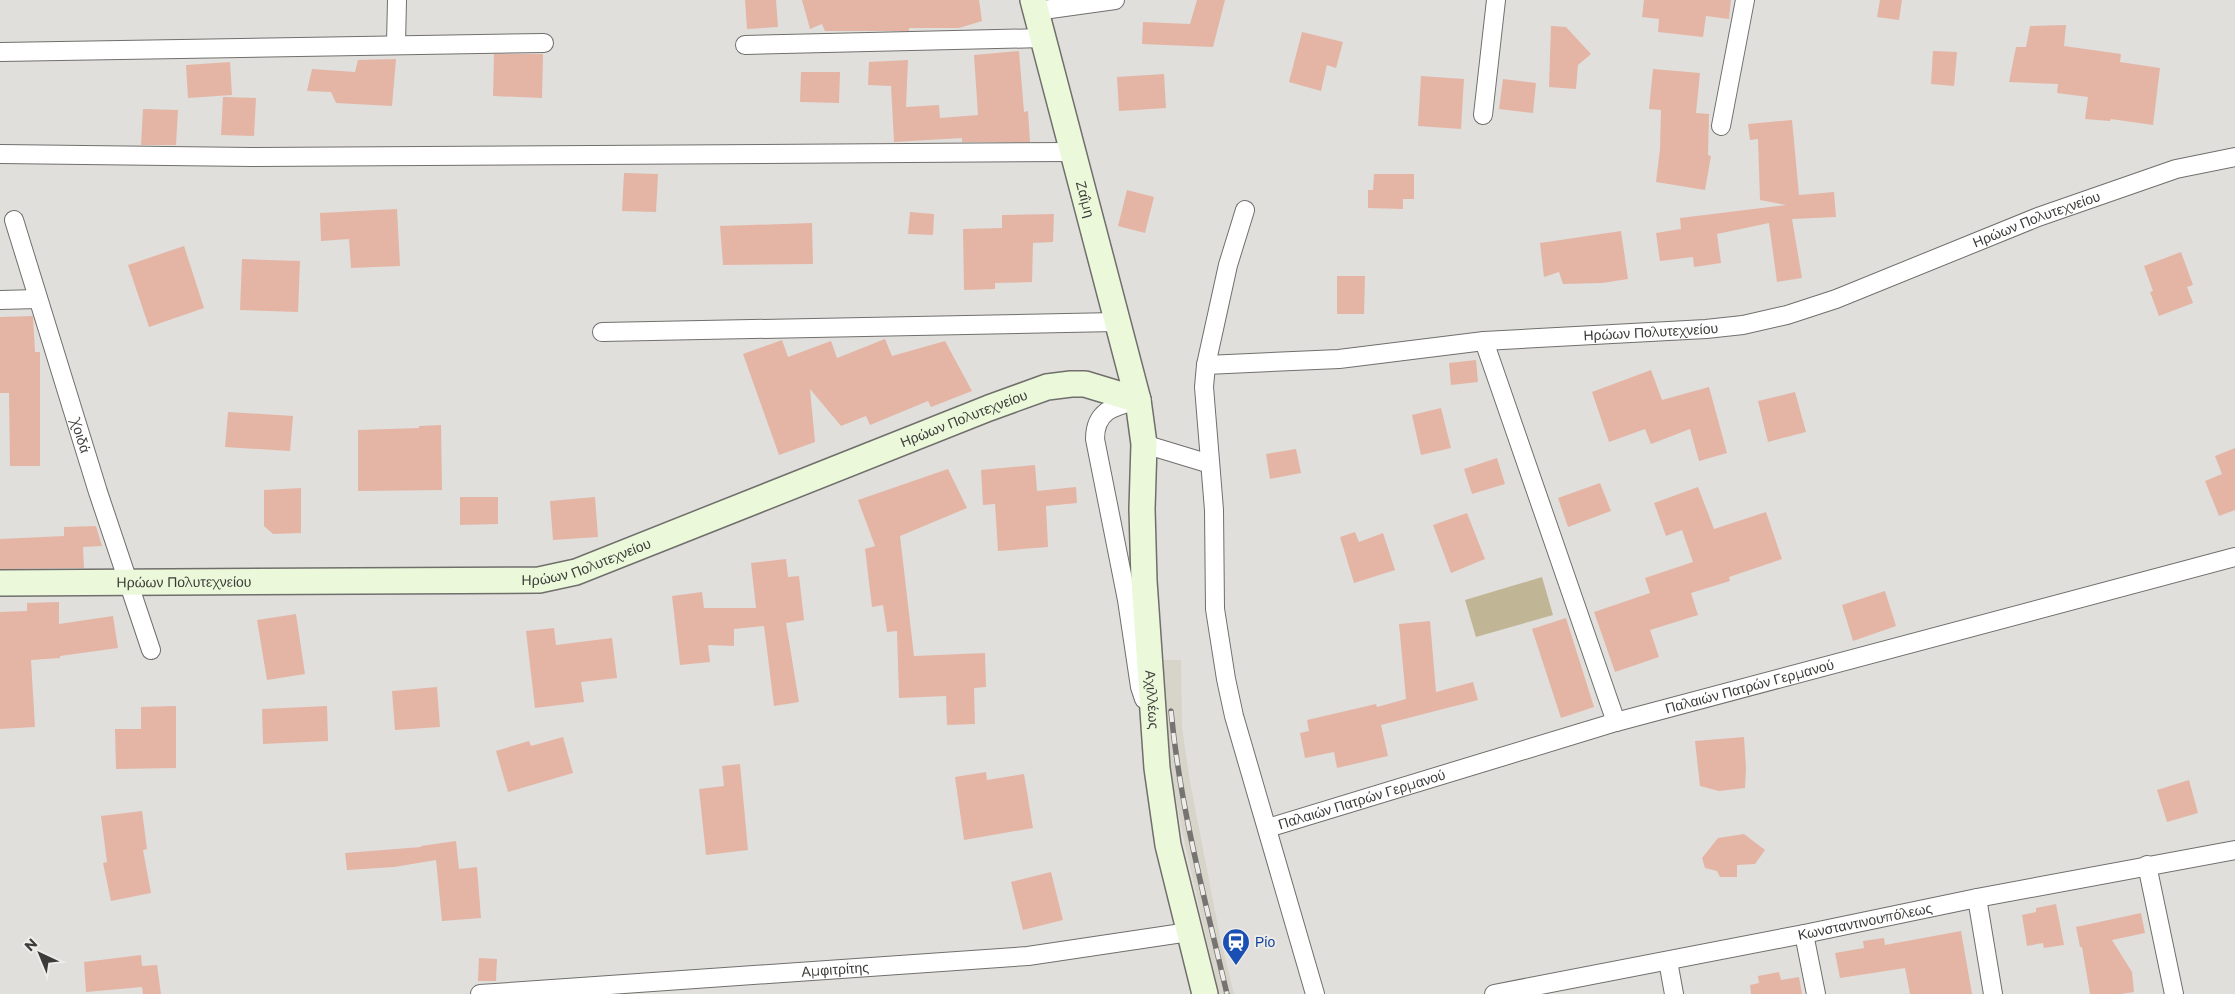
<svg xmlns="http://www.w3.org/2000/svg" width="2235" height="994" viewBox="0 0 2235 994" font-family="Montserrat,sans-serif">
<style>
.built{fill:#d7d4c9}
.green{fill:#c0b695}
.building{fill:#e4b5a5}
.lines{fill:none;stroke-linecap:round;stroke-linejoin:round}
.street-casing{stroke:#706f6c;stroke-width:20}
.secondary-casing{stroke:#706f6c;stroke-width:28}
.street{stroke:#fff;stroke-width:18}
.secondary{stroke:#ebf8da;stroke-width:25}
.rail-casing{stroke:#757472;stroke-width:5.5}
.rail{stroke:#edece9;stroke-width:4;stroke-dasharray:11;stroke-linecap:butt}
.labels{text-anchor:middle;stroke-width:4;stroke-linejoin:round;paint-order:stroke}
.street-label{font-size:14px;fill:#3b3b39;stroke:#edece9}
.transit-label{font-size:14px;fill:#164399;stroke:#edece9;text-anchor:start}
</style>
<rect width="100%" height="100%" fill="#e0dfdc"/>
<!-- built -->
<path class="built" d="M 1164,660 L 1181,660 L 1182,727 L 1190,782 L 1220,937 L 1234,994 L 1219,994 L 1182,831 L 1170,766 L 1164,709 Z"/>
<!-- green -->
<path class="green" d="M 1542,577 L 1553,615 L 1476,637 L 1465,600 Z"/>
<!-- building -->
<path class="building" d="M 745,0 L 776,0 L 778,27 L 747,29 Z
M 802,0 L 979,0 L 982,21 L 959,28 L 909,28 L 909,31 L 825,31 L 822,24 L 810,29 Z
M 1197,0 L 1225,0 L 1213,47 L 1142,44 L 1143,22 L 1190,24 Z
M 1644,0 L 1731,0 L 1729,19 L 1706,16 L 1703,37 L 1658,32 L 1659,19 L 1642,17 Z
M 1880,0 L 1902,0 L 1899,20 L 1877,17 Z
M 2066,25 L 2064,46 L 2121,54 L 2120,62 L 2160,68 L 2153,125 L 2111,119 L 2110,121 L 2085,119 L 2088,97 L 2057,93 L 2058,84 L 2009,82 L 2016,47 L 2026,47 L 2030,26 Z
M 1551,26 L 1566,27 L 1591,54 L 1578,65 L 1576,89 L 1549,87 Z
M 1302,32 L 1343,42 L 1336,68 L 1327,65 L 1321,91 L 1289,82 Z
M 1019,51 L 1024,112 L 1028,111 L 1030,142 L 962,142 L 962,138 L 894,142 L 891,86 L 868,85 L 869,62 L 908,60 L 906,107 L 939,105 L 940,118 L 978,115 L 974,55 Z
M 1933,51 L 1957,52 L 1954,86 L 1931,84 Z
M 494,54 L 543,54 L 542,98 L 493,96 Z
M 396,59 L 392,106 L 336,103 L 331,92 L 307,91 L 312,69 L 355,72 L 358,60 Z
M 230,62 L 232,95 L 188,98 L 186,65 Z
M 1653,69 L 1700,73 L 1696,113 L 1709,114 L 1708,155 L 1711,156 L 1705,190 L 1656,182 L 1660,149 L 1661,110 L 1649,109 Z
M 801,72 L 840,72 L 839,103 L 800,102 Z
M 1164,74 L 1166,108 L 1119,111 L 1117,77 Z
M 1421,76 L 1464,79 L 1461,129 L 1418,126 Z
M 1503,79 L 1536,83 L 1533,113 L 1499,109 Z
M 223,97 L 256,98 L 254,136 L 221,135 Z
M 143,109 L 178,110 L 176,145 L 141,145 Z
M 1792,120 L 1799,195 L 1834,192 L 1836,217 L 1792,219 L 1802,278 L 1777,282 L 1769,223 L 1717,234 L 1721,263 L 1694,267 L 1693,257 L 1660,261 L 1656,233 L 1681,229 L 1680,218 L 1786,205 L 1760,200 L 1758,139 L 1750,140 L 1748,124 Z
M 624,173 L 658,174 L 656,212 L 622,211 Z
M 1374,174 L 1414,174 L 1414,199 L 1403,199 L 1403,209 L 1368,208 L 1368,190 L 1373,190 Z
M 1127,190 L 1154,197 L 1145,233 L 1118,226 Z
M 397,209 L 400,266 L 351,268 L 349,239 L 321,241 L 320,213 Z
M 910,212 L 934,214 L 933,235 L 908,234 Z
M 1054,214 L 1053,242 L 1033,243 L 1032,282 L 995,283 L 995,289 L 964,290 L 963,229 L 1002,228 L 1002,215 Z
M 812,223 L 813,264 L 723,265 L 720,226 Z
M 1621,231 L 1628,279 L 1602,283 L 1563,284 L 1559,272 L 1544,277 L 1540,243 Z
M 184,246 L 204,308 L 149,327 L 128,265 Z
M 2181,252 L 2193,285 L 2187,287 L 2193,303 L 2159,316 L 2150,292 L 2153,291 L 2144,266 Z
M 242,259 L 300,261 L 298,312 L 240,310 Z
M 1337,276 L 1365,276 L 1364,314 L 1337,314 Z
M 33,316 L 35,352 L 40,352 L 40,466 L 10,466 L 9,393 L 0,393 L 0,317 Z
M 885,339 L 892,356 L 945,341 L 972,391 L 931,407 L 928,401 L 870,425 L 866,416 L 841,426 L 810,389 L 815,442 L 779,455 L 743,354 L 782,340 L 788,357 L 831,341 L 837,358 Z
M 1476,360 L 1478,382 L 1451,385 L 1449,363 Z
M 1651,370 L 1662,400 L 1709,387 L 1727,453 L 1699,461 L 1690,429 L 1651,444 L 1645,429 L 1609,442 L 1592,392 Z
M 1795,392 L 1806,432 L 1768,442 L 1758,401 Z
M 1441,408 L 1451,448 L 1421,455 L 1412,415 Z
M 228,412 L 293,416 L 290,451 L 225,447 Z
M 441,425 L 442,490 L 358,491 L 358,430 L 419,428 L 419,426 Z
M 2235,448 L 2235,510 L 2219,516 L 2205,481 L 2222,474 L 2215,456 Z
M 1296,449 L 1301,473 L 1270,479 L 1266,454 Z
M 1497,458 L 1505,484 L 1472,494 L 1464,469 Z
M 1035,465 L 1037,491 L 1076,487 L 1077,503 L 1046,506 L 1048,547 L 998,551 L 995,504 L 983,505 L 981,470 Z
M 948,469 L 967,508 L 900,536 L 914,656 L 985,653 L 986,687 L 974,688 L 975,724 L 947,725 L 946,696 L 899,698 L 897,631 L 887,632 L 883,605 L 872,607 L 865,549 L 875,546 L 858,500 Z
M 1600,483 L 1611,511 L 1568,527 L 1558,498 Z
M 1698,487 L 1714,529 L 1766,512 L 1782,559 L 1729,577 L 1730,581 L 1691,593 L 1698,615 L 1650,630 L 1659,657 L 1615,672 L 1594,612 L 1650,593 L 1645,578 L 1693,562 L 1682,530 L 1666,536 L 1654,503 Z
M 301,488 L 301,533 L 273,534 L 264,526 L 264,490 Z
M 460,497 L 498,497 L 498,524 L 460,525 Z
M 595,497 L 598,537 L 553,540 L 550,501 Z
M 1467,513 L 1485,559 L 1451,573 L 1433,525 Z
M 96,526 L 102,546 L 83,547 L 84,568 L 0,569 L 0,539 L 64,536 L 64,527 Z
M 1355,532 L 1359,542 L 1383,533 L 1395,570 L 1354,583 L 1340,537 Z
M 786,559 L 788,577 L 799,576 L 804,620 L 786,623 L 799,702 L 774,706 L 764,626 L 734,629 L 734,646 L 708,645 L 710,662 L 680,665 L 672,596 L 702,592 L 704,608 L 756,608 L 751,563 Z
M 1885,591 L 1896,626 L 1853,641 L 1842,605 Z
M 59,602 L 59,624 L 113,616 L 118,648 L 60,656 L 60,658 L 31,660 L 35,727 L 0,729 L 0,612 L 27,611 L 27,603 Z
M 296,614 L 305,674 L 267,680 L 257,620 Z
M 1566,618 L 1594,707 L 1561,718 L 1532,629 Z
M 1430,621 L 1436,692 L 1473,682 L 1478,700 L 1381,725 L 1388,756 L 1337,768 L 1334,752 L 1305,758 L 1300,733 L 1309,731 L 1307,720 L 1376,704 L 1377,707 L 1406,699 L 1399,624 Z
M 554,628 L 556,645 L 612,638 L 617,678 L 581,682 L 584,702 L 535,708 L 526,631 Z
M 437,687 L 440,727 L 395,730 L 392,691 Z
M 176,706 L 176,768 L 116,769 L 115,729 L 141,729 L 141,707 Z
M 327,706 L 328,741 L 263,744 L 262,709 Z
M 563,737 L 573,773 L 508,792 L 496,751 L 529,741 L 531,746 Z
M 1744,737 L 1746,769 L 1745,788 L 1719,791 L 1700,786 L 1695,741 Z
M 740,764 L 748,850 L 706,855 L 699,789 L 724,786 L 722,766 Z
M 986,772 L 987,780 L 1024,774 L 1033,828 L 964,840 L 955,777 Z
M 2189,780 L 2198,813 L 2167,822 L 2157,790 Z
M 142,811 L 147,849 L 143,850 L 151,893 L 111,901 L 103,863 L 107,862 L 101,816 Z
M 1744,834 L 1765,850 L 1755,864 L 1737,865 L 1737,877 L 1720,877 L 1717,871 L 1705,868 L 1702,858 L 1718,838 Z
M 456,841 L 459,869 L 477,867 L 481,918 L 442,921 L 436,860 L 394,867 L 347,870 L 345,853 L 421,847 L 421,846 Z
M 1051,872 L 1063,920 L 1023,930 L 1011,882 Z
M 2056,904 L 2064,945 L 2044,948 L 2043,943 L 2027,946 L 2022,915 L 2036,912 L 2036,908 Z
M 2141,913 L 2145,933 L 2112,940 L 2132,972 L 2134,992 L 2121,994 L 2090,994 L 2082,947 L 2080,947 L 2076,927 Z
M 1961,931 L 1972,994 L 1910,994 L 1905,968 L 1840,978 L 1835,953 L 1864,948 L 1863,941 L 1884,938 L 1885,945 Z
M 141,955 L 142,966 L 157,965 L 161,994 L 143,994 L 142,987 L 86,992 L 84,962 Z
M 479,958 L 497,959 L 496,981 L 478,981 Z
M 1779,972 L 1781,980 L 1799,977 L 1802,994 L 1751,994 L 1750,985 L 1759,983 L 1758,976 Z"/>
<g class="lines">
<!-- street casing -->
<g class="street-casing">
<g id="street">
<path d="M 1036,11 L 1115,0"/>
<path d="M 396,44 L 397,0"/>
<path d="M 745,45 L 1043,38"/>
<path d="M 0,52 L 544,43"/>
<path d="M 1483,115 L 1496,0"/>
<path d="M 1721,126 L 1745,0"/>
<path d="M 0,154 L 252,157 L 1074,152"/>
<path id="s1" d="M 14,220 L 98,492 L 151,650"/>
<path d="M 0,300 L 38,299"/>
<path d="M 602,332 L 1116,322"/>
<path d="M 1484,341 L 1616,722"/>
<path d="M 1206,365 L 1228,265 L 1245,210"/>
<path d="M 1138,400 C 1115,406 1095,410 1095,439 L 1127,600 L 1140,687 L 1144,699"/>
<path d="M 1144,444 L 1210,464"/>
<path id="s2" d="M 1268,828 L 1616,722 L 2235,557"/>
<path d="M 2147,865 L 2174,994"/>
<path d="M 1977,898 L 1993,994"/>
<path d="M 1804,934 L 1816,994"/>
<path d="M 1668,961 L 1674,994"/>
<path id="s3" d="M 480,994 L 1028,956 L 1189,932"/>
<path id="s4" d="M 1315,994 L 1234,716 L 1226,679 L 1215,609 L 1214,510 L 1204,387 L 1206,365 L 1339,359 L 1484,341 L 1706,329 L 1743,325 L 1787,315 L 1836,299 L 2038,217 L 2176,169 L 2235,157"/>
<path id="s5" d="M 1494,994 L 1804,934 L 1977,898 L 2235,850"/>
</g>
</g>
<!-- secondary casing -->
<g class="secondary-casing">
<g id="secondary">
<path id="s6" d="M 1033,0 L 1138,400 L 1144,444 L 1142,509 L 1144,581 L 1157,768 L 1168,845 L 1205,994"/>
<path id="s7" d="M 0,583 L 539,580 L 576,572 L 989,408 L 1047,387 L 1071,384 L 1085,384 L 1138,400"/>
</g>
</g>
<!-- street -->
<use href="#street" class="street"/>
<!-- secondary -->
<use href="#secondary" class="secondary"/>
<!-- rail casing -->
<g class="rail-casing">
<path id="rail" d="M 1171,711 C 1180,807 1205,900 1227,994"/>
</g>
<!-- rail -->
<use href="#rail" class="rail"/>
</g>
<!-- icons -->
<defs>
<g id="station-pin" transform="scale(1.4375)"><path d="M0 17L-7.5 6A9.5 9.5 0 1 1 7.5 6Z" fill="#1a4fb4" stroke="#edece9"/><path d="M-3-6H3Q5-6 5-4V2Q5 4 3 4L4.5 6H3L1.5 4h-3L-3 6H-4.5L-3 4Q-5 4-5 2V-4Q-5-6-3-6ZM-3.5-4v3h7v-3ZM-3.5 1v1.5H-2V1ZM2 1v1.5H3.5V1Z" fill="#fff"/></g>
</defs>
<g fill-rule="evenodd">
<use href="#station-pin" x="1236" y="942"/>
</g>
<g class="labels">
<!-- street labels -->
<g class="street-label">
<text dy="5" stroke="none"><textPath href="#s6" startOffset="206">Ζαΐμη</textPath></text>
<text dy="5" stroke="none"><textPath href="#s4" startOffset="1494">Ηρώων Πολυτεχνείου</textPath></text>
<text dy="5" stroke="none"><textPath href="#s4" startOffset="1089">Ηρώων Πολυτεχνείου</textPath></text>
<text dy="5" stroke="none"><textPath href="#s7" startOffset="994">Ηρώων Πολυτεχνείου</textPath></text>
<text dy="5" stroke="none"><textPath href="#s1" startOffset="226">Χοιδά</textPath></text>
<text dy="5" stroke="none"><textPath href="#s7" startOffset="589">Ηρώων Πολυτεχνείου</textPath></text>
<text dy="5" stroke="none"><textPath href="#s7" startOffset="184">Ηρώων Πολυτεχνείου</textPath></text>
<text dy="5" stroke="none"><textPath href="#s2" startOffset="502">Παλαιών Πατρών Γερμανού</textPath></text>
<text dy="5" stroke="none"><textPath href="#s6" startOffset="714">Αχιλλέως</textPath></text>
<text dy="5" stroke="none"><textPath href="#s2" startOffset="98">Παλαιών Πατρών Γερμανού</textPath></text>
<text dy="5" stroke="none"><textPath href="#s5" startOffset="378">Κωνσταντινουπόλεως</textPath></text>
<text dy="5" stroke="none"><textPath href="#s3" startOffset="356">Αμφιτρίτης</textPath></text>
</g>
<!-- transit labels -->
<g class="transit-label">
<text x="1255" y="947">Ρίο</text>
</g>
</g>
<!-- north arrow -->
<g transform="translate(40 954) rotate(316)" stroke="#edece9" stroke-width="4" paint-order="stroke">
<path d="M0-4L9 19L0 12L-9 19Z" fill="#3b3b39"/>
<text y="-8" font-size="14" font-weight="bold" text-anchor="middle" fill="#3b3b39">N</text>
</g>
</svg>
